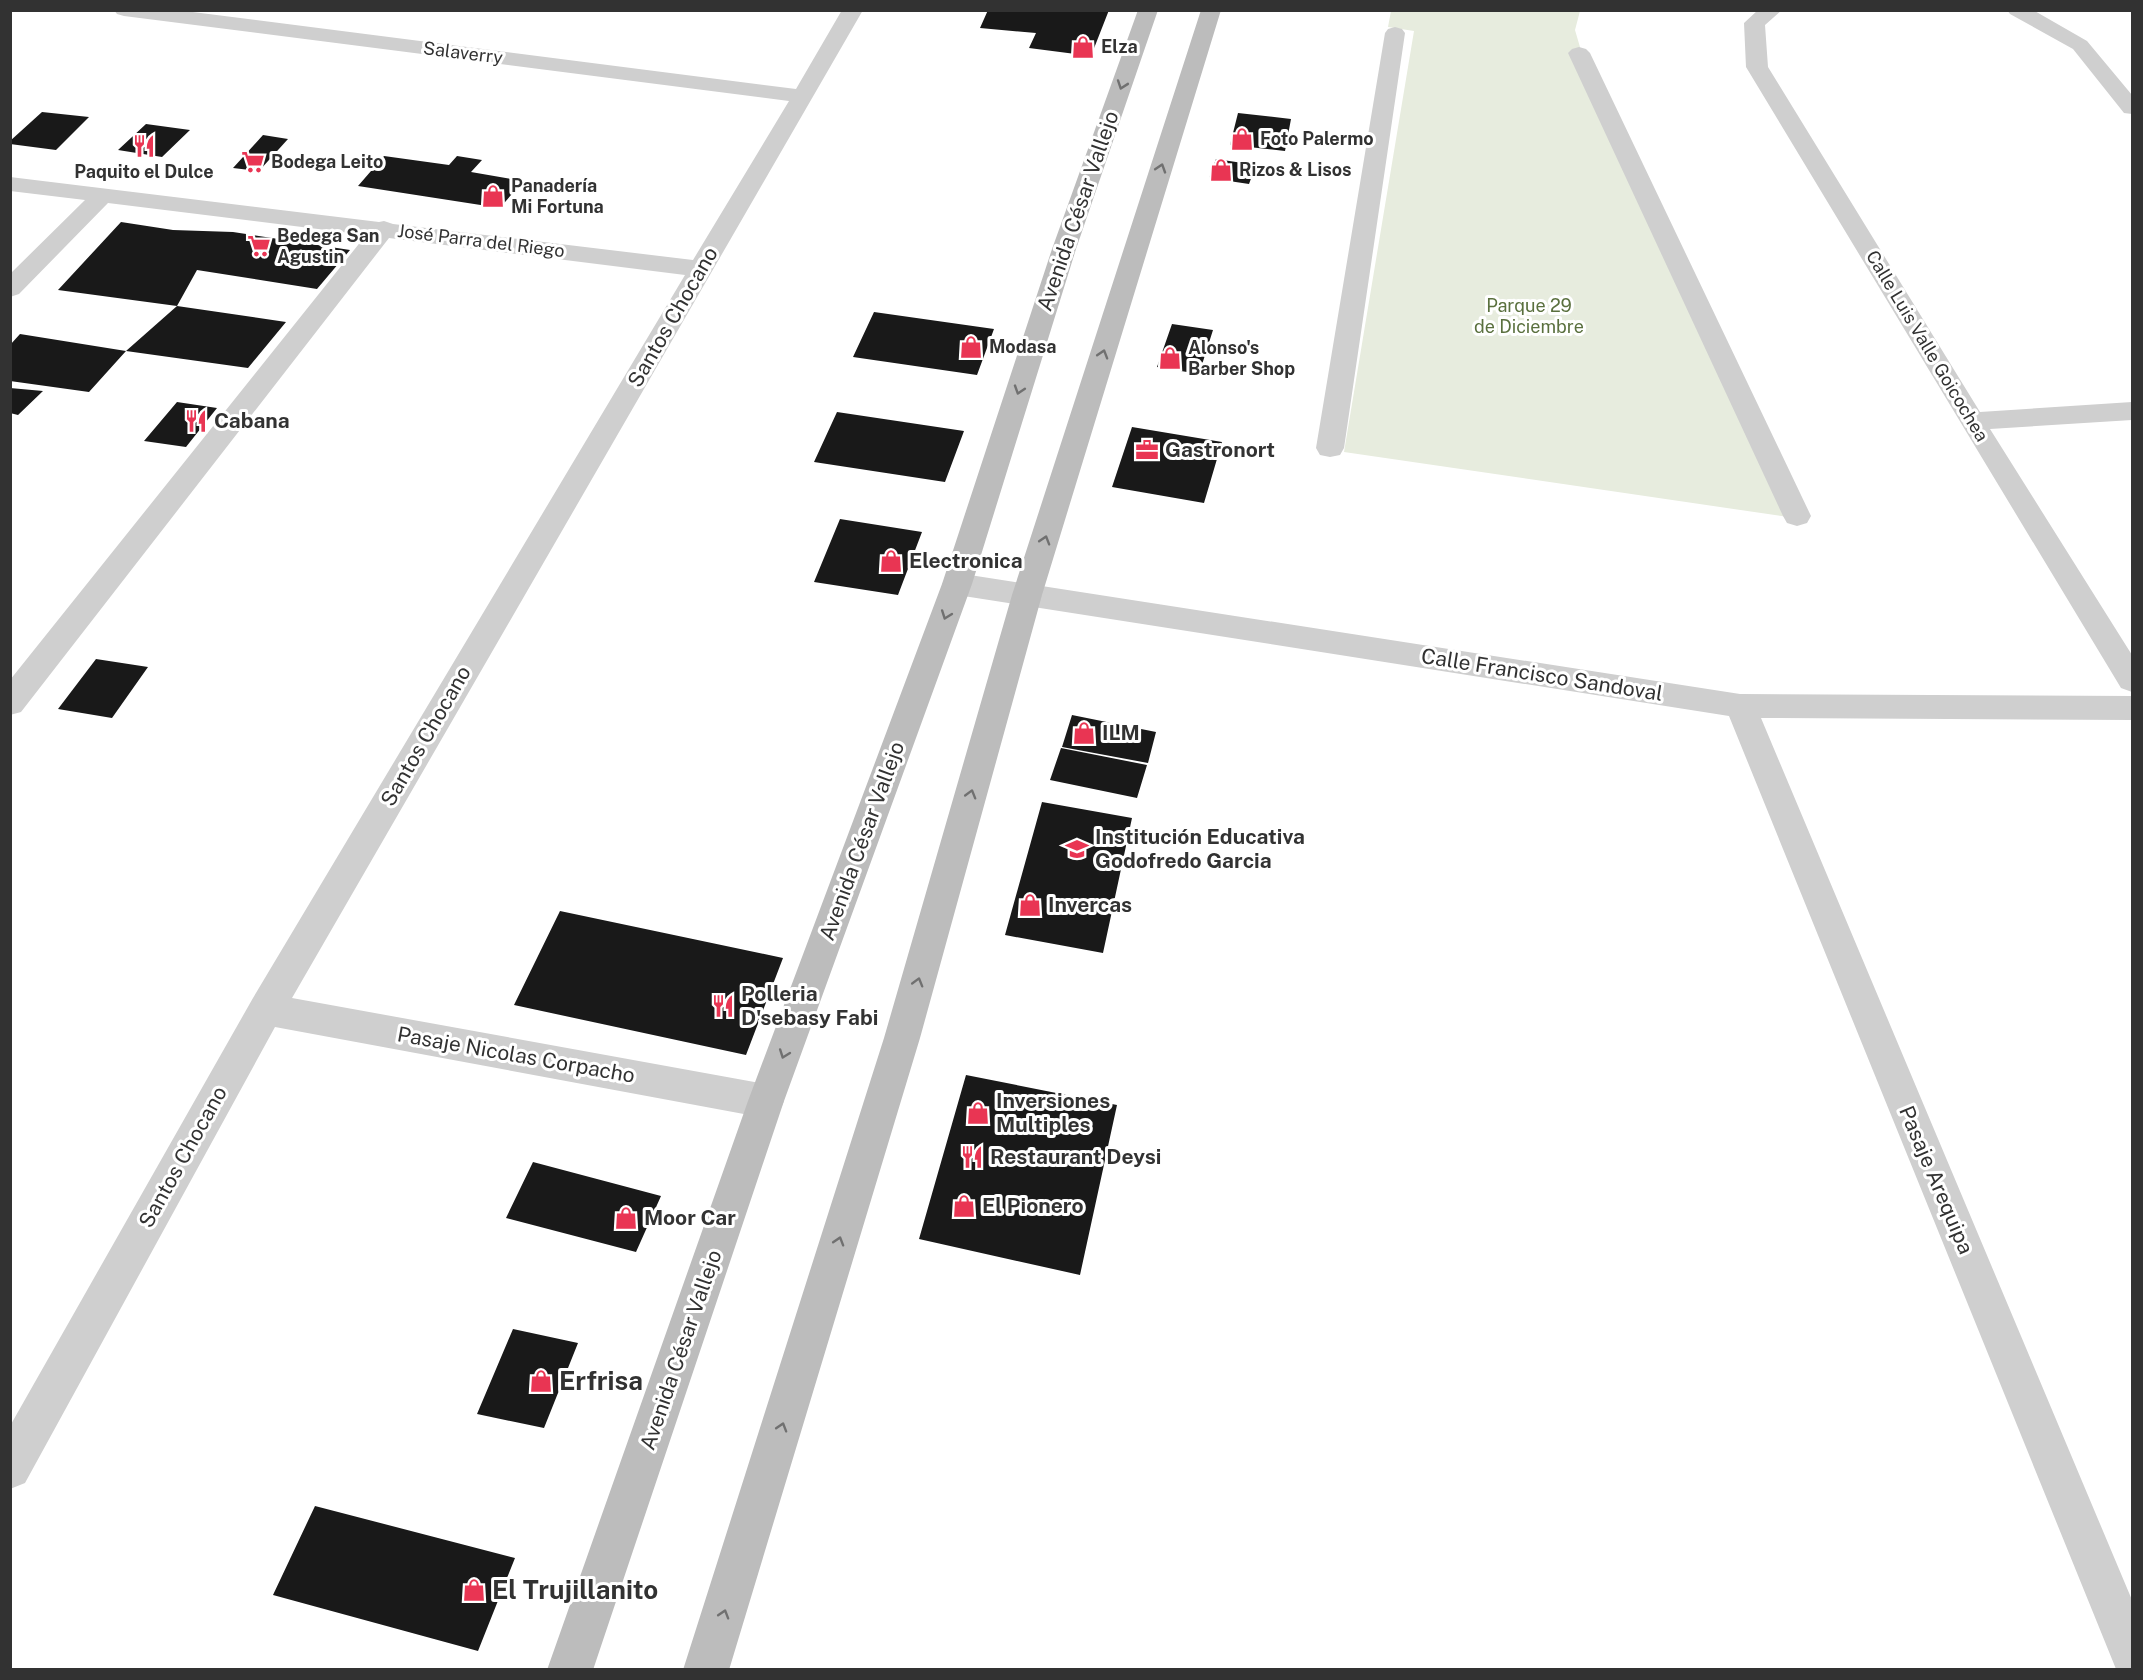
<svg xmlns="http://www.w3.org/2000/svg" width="2143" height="1680" viewBox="0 0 2143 1680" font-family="'Public Sans',sans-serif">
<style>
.green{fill:#e7ecde}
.building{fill:#191919}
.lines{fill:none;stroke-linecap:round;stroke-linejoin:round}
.street{fill:#cfcfcf;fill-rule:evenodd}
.secondary{fill:#bcbcbc;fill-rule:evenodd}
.oneway{stroke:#707070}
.labels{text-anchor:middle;stroke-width:6;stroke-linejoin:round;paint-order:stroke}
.far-poi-label{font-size:18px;font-weight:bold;fill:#323232;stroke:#fff;text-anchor:start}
.far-street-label{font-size:18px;fill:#323232;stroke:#fff}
.far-park-label{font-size:18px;fill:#5a703e;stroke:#fff}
.street-label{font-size:21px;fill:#323232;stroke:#fff}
.poi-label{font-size:21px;font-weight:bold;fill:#323232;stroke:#fff;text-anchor:start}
.near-poi-label{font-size:26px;font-weight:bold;fill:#323232;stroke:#fff;text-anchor:start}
</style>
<rect width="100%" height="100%" fill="#fff"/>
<!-- green -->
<path class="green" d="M 1391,11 L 1580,11 L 1575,30 L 1582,54 L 1802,519 L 1344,452 L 1414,31 L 1388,27 Z"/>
<!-- building -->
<path class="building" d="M 988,10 L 1109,10 L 1091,56 L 1029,48 L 1036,33 L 980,28 Z
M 42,112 L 89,117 L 56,150 L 10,144 L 10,141 Z
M 1238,113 L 1291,119 L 1285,151 L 1230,145 Z
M 146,124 L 190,130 L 162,157 L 118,150 Z
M 263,135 L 288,139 L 259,171 L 233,168 Z
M 384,156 L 449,165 L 457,156 L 482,160 L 471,172 L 523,181 L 500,208 L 358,186 Z
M 1216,159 L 1256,165 L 1249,184 L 1209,178 Z
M 121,222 L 173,230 L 233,232 L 350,250 L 317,289 L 197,270 L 177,306 L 58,290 Z
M 177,306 L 286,322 L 248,368 L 126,351 Z
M 874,312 L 994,329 L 977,375 L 853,357 Z
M 1172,324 L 1213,330 L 1199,374 L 1157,367 Z
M 20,334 L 126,351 L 89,392 L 10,381 L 10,345 Z
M 10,388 L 43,391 L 18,415 L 10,413 Z
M 177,402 L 217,408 L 186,447 L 144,441 Z
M 837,412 L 964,431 L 945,482 L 814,462 Z
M 1132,427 L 1222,442 L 1204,503 L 1112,487 Z
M 840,519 L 922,532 L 898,595 L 814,582 Z
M 96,659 L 148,667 L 112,718 L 58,709 Z
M 1072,715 L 1156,732 L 1148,763 L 1062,747 Z
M 1061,748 L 1147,765 L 1137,798 L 1050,780 Z
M 1042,802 L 1132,818 L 1103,953 L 1005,935 Z
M 560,911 L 783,958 L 746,1055 L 514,1005 Z
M 966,1075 L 1117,1105 L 1080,1275 L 919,1239 Z
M 533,1162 L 661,1196 L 636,1252 L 506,1218 Z
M 513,1329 L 578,1343 L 544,1428 L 477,1414 Z
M 315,1506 L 515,1558 L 478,1651 L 273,1595 Z"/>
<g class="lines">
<!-- street -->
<path class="street" d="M 114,10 L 177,10 L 796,89 L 842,10 L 863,10 L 292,998 L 766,1084 L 779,1089 L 784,1101 L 779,1113 L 766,1118 L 275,1027 L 25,1483 L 10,1489 L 10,1426 L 253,998 L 685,275 L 389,238 L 21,712 L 10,715 L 10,680 L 366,235 L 108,203 L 19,294 L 10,297 L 10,274 L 85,200 L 10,191 L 10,177 L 379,222 L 384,221 L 393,224 L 693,260 L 789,101 L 124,16 L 117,14 Z
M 1758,10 L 1782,10 L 1765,25 L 1768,67 L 1980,412 L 2132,402 L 2132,420 L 1990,429 L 2132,655 L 2132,692 L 2121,688 L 1746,67 L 1744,23 Z
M 2007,10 L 2033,10 L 2087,41 L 2132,95 L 2132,114 L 2124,113 L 2073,49 L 2010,14 Z
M 1395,27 L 1402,29 L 1405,33 L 1344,448 L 1340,455 L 1330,457 L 1320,455 L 1316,448 L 1385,33 L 1388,29 Z
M 1579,47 L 1586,49 L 1590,53 L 1811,516 L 1807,523 L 1797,526 L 1787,523 L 1783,516 L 1568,53 L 1572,49 Z
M 957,573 L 1740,694 L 2132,696 L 2132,720 L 1761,718 L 2132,1600 L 2132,1670 L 2116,1669 L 1729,716 L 957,595 L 947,592 L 942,584 L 947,576 Z"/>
<!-- secondary -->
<path class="secondary" d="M 1138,10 L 1158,10 L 1076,249 L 972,584 L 784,1101 L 593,1670 L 547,1670 L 748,1101 L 942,584 L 1052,249 Z
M 1201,10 L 1221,10 L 1042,595 L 920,1038 L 729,1670 L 683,1670 L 884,1038 L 1012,595 Z"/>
</g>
<!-- one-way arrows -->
<defs><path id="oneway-chevron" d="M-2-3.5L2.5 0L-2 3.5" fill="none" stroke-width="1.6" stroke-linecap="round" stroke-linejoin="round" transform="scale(1.5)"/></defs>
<g class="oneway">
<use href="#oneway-chevron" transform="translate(1122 85) rotate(109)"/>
<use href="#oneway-chevron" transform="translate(1161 168) rotate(-72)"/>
<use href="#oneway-chevron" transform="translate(1103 354) rotate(-73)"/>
<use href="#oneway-chevron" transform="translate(1019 390) rotate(108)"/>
<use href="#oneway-chevron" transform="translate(1045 540) rotate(-73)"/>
<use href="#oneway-chevron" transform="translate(946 615) rotate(110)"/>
<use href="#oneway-chevron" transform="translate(971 794) rotate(-74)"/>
<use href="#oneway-chevron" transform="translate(918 982) rotate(-74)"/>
<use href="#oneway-chevron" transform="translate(784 1054) rotate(110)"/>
<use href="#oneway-chevron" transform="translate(839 1241) rotate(-73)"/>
<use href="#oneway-chevron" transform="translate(782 1427) rotate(-73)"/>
<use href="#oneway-chevron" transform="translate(724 1614) rotate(-73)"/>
</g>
<!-- icons -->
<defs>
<g id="shop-bare" transform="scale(1.8)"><path d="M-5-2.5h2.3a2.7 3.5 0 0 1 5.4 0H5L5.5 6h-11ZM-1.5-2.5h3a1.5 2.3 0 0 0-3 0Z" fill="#e93553" stroke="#fff" stroke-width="2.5" paint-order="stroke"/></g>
<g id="restaurant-bare" transform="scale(1.8)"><path d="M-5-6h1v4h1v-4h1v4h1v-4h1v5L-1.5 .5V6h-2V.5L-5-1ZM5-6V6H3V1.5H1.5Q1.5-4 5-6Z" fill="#e93553" stroke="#fff" stroke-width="2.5" paint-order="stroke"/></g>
<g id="supermarket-bare" transform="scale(1.8)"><path d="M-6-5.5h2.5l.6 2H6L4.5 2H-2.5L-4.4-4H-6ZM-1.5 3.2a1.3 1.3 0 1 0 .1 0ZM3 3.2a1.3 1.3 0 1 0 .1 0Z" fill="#e93553" stroke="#fff" stroke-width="2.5" paint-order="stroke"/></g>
<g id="office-bare" transform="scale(1.8)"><path d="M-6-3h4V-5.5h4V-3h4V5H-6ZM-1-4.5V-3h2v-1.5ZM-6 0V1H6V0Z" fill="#e93553" stroke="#fff" stroke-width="2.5" paint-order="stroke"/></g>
<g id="school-bare" transform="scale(1.8)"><path d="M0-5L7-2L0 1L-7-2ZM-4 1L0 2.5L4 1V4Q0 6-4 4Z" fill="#e93553" stroke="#fff" stroke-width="2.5" paint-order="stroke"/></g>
</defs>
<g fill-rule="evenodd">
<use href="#shop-bare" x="1083" y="47"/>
<use href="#shop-bare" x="1242" y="139"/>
<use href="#restaurant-bare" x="144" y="146"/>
<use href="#supermarket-bare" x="253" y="162"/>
<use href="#shop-bare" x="1221" y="170"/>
<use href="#shop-bare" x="493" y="196"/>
<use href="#supermarket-bare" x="259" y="246"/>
<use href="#shop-bare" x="971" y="347"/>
<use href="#shop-bare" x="1170" y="358"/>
<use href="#restaurant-bare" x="196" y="421"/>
<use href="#office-bare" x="1147" y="450"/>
<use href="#shop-bare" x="891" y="561"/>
<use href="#shop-bare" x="1084" y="733"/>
<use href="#school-bare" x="1077" y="849"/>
<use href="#shop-bare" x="1030" y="905"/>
<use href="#restaurant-bare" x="723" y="1006"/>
<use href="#shop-bare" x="978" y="1113"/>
<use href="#restaurant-bare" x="972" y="1157"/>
<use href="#shop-bare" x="964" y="1206"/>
<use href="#shop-bare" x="626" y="1218"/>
<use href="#shop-bare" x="541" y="1381"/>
<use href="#shop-bare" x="474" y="1590"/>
</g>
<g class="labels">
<!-- far-poi labels -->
<g class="far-poi-label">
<text x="1101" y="53">Elza</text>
<text x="1260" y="145">Foto Palermo</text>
<text x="271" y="168">Bodega Leito</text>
<text x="1239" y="176">Rizos &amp; Lisos</text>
<text x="144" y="178" text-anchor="middle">Paquito el Dulce</text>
<text x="511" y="192">Panadería<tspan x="511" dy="21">Mi Fortuna</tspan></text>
<text x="277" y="242">Bedega San<tspan x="277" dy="21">Agustin</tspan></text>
<text x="989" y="353">Modasa</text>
<text x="1188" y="354">Alonso's<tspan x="1188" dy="21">Barber Shop</tspan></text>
</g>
<!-- far-street labels -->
<g class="far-street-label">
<text transform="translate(463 53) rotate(7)" y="6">Salaverry</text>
<text transform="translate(481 241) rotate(7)" y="6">José Parra del Riego</text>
<text transform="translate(1927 346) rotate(59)" y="6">Calle Luis Valle Goicochea</text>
</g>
<!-- far-park labels -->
<g class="far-park-label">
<text x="1529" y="312">Parque 29<tspan x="1529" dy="21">de Diciembre</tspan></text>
</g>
<!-- street labels -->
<g class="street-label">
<text transform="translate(1078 211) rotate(-71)" y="7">Avenida César Vallejo</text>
<text transform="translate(673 317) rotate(-60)" y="7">Santos Chocano</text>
<text transform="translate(1542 675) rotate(9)" y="7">Calle Francisco Sandoval</text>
<text transform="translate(426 736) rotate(-60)" y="7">Santos Chocano</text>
<text transform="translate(862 841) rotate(-70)" y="7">Avenida César Vallejo</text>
<text transform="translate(516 1055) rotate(10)" y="7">Pasaje Nicolas Corpacho</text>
<text transform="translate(183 1157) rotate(-61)" y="7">Santos Chocano</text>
<text transform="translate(1936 1180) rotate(67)" y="7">Pasaje Arequipa</text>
<text transform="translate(681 1350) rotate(-71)" y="7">Avenida César Vallejo</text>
</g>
<!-- poi labels -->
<g class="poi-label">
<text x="214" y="428">Cabana</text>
<text x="1165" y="457">Gastronort</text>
<text x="909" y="568">Electronica</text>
<text x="1102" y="740">ILM</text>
<text x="1095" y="844">Institución Educativa<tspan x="1095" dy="24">Godofredo Garcia</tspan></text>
<text x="1048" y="912">Invercas</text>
<text x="741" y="1001">Polleria<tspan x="741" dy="24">D'sebasy Fabi</tspan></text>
<text x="996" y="1108">Inversiones<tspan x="996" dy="24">Multiples</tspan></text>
<text x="990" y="1164">Restaurant Deysi</text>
<text x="982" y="1213">El Pionero</text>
<text x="644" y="1225">Moor Car</text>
</g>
<!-- near-poi labels -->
<g class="near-poi-label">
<text x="559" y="1390">Erfrisa</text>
<text x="492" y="1599">El Trujillanito</text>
</g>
</g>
<!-- border -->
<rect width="2143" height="1680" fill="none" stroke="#323232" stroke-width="24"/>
</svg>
